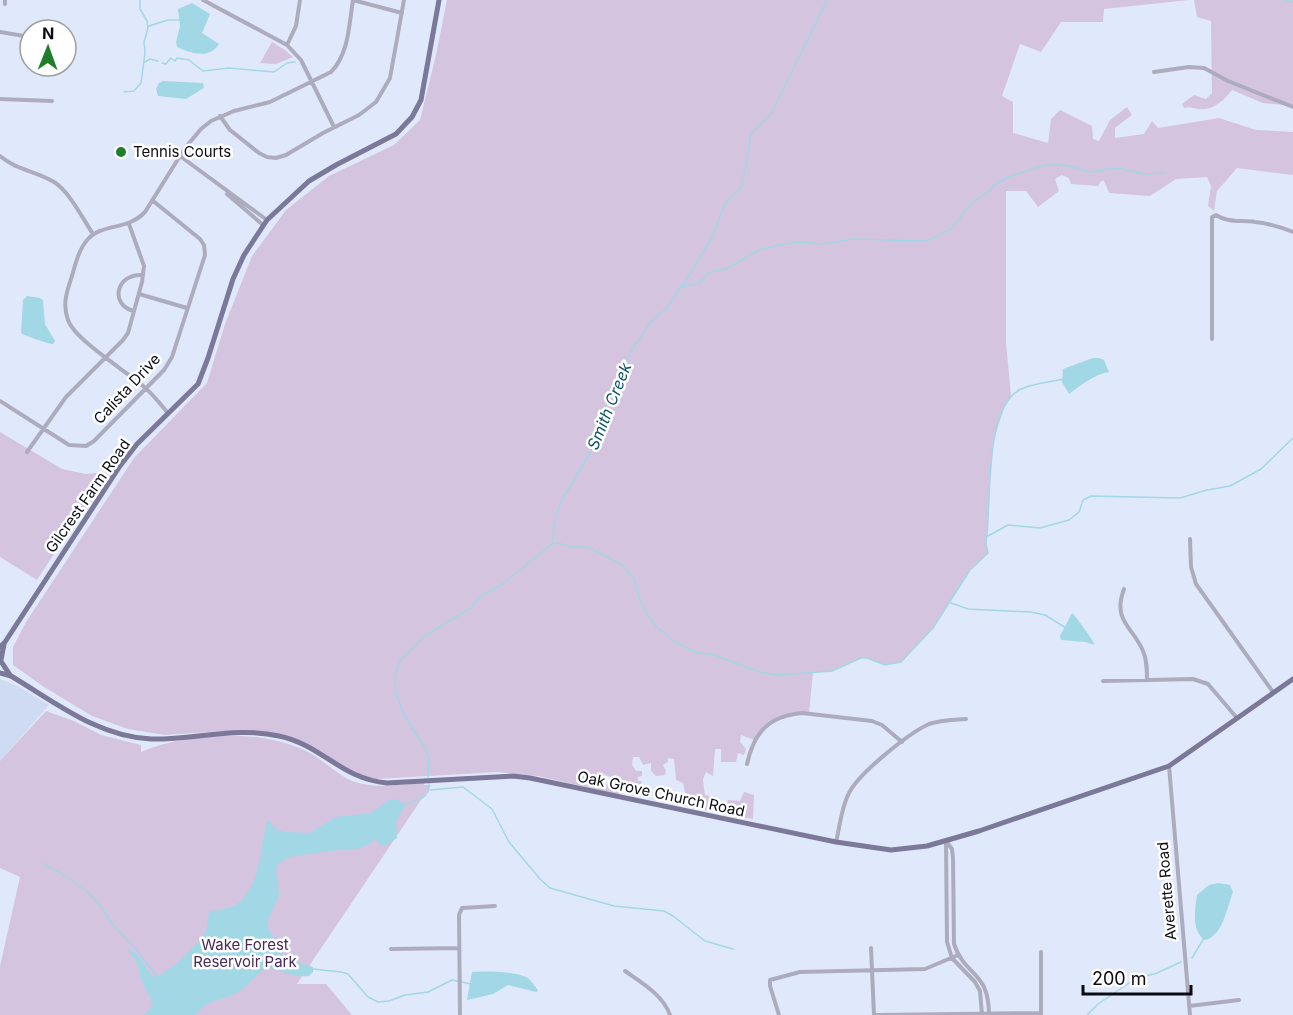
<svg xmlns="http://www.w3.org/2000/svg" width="1293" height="1015" viewBox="0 0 1293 1015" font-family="Inter,sans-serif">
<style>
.built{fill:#cfdbf2}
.green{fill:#d5c4df}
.water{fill:#a2d7e6}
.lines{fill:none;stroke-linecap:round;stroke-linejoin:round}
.stream{stroke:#a2d7e6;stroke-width:1.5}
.minor{stroke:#adacbe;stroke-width:4}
.major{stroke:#7b7899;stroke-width:5}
.poi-dot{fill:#207d2d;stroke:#fff;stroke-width:2}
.labels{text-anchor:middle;stroke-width:5;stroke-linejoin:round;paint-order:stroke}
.poi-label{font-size:15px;fill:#0a0c12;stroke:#fff;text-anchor:start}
.street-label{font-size:15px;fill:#0a0c12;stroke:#fff}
.park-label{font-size:15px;fill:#472858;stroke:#fff}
.water-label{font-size:16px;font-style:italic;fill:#0b5666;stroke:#fff}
</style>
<rect width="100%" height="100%" fill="#e0e9fb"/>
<!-- built -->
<path class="built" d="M 0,679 L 19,687 L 49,705 L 0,761 Z"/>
<!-- green -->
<path class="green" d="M 447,0 L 1189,0 L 1104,9 L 1103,22 L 1061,22 L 1041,52 L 1020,44 L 1002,96 L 1013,102 L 1013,133 L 1048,143 L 1051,119 L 1060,110 L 1092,126 L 1093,139 L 1099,141 L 1110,120 L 1127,107 L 1132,115 L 1115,128 L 1115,138 L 1144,134 L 1152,121 L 1158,128 L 1219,118 L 1256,130 L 1293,132 L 1293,175 L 1237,168 L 1217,191 L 1214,211 L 1208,206 L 1211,186 L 1207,177 L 1176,179 L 1150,196 L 1109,193 L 1104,181 L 1101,181 L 1098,186 L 1071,184 L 1069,178 L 1062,175 L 1055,179 L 1059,191 L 1038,207 L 1026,191 L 1006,191 L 1006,343 L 1011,396 L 1004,407 L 993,443 L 986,543 L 988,553 L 970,570 L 933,628 L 901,662 L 885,665 L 867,658 L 861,658 L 832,671 L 813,673 L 809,713 C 785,711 770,724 754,740 L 741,735 L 740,742 L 746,749 L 744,755 L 738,753 L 736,762 L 721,762 L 721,749 L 715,749 L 713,776 L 706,772 L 703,779 L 705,795 L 717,797 L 718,802 L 727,804 L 728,800 L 740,801 L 744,792 L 754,795 L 753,819 L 688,807 L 683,783 L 676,780 L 674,759 L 668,758 L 668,762 L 663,765 L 666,771 L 665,775 L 656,776 L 651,771 L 651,763 L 643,765 L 639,757 L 633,757 L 632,765 L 636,771 L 642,771 L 642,776 L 638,777 L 638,781 L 642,781 L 640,785 L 643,786 L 641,789 L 637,788 L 632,793 L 629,793 L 626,786 L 624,785 L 623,787 L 613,778 L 603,774 L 605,784 L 617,787 L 620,795 L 538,776 L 498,772 L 376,779 L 357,774 L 289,737 L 241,730 L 165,735 L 128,729 L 92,716 L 44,687 L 13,665 L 13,647 L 26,622 L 134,458 L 207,383 L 225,324 L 252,256 L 286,210 L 329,176 L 394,145 L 420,120 L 436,55 Z
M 1194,0 L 1293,0 L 1293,106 L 1263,103 L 1232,90 C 1224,100 1213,111 1199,109 C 1192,108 1190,106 1184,108 L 1182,104 L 1194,95 L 1206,99 L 1212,93 L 1211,21 L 1197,17 Z
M 272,42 L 285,50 L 293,57 L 276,64 L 260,63 Z
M 0,432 L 62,469 L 86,474 L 104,472 L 101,482 L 37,580 L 0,557 Z
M 46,711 L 74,721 L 101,735 L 141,745 L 141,752 C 188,732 261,728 308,752 C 324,760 338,776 355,782 C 377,789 401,784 424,783 L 424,785 L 431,785 L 297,984 L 326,984 L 352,1015 L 0,1015 L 0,966 L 20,877 L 0,868 L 0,761 Z"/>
<!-- water -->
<path class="water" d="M 192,3 L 210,14 L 202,33 L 219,44 C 210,59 191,54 177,47 L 176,42 L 180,26 L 178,9 Z
M 163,81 L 203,83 L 204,88 L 186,99 L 158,96 L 156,89 L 159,83 Z
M 27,296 L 40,298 L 43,300 L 45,324 L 55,341 L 53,344 C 49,344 25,336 21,333 L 23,300 Z
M 1093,358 L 1099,358 L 1104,360 L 1109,372 C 1094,374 1082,385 1069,394 L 1062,382 L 1063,369 Z
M 1072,613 C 1076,616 1094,642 1095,645 L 1085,642 L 1061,640 L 1060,636 Z
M 397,799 L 405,805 L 396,822 L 397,838 L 386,845 L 380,846 L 376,839 C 367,846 357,851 346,849 L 295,856 L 287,858 L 277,865 L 276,871 L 279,895 L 267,923 L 270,933 L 278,943 L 284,958 L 313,967 L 313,972 L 309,976 C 290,978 279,968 265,968 L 244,988 L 233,995 L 208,1003 L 195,1015 L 143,1015 C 161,1003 146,995 142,982 C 139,975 139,966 135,959 C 132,955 129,953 126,948 C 143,956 142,965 153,977 C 165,977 201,942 206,930 C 208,923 206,918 210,912 C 219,909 230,909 237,904 C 261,886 260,847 267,821 L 270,821 L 274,828 L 285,832 L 310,833 L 336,817 L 371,813 L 389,800 Z
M 1218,883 L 1230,885 L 1233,892 C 1227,907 1223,936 1205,940 C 1191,931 1195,909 1197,895 L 1209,885 Z
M 472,972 C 484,971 520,971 529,979 C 532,982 536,987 538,991 L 536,992 L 508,985 L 493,994 L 467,1000 Z"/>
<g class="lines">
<!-- stream -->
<path class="stream" d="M 1284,0 L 1293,2
M 149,26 L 168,20 L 179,20
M 145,62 L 150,59 L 158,61
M 162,63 L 166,64 L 171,58 L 175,61 L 177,58 L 189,60 L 203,71 L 229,68 L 274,72 L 287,63 L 295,62
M 124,92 L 134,91 L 141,83 L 145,53 L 144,42 L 148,28 L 147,21 L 140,9 L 140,0
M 682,287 L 699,283 L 710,272 L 726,269 L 759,250 L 779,245 L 798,242 L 823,244 L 852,239 L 927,241 L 951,229 L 972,203 L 988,192 L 996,184 L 1008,177 L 1045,165 L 1065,165 L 1090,172 L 1117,168 L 1145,174 L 1165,173
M 988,536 L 1008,525 L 1040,528 L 1069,520 L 1079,512 L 1083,500 L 1091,496 L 1180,498 L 1207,490 L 1230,486 L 1261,469 L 1293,438
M 553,544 L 559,543 L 570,547 L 588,547 L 621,564 L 634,579 L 640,600 L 649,617 L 657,627 L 675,642 L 695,652 L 714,655 L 760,672 L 777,675 L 832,671 L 861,658 L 867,658 L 885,665 L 901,662 L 933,628 L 970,570 L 988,553 L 986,543 C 992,505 983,412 1019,390 C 1032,383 1050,382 1064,379
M 951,603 L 968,609 L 1031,612 L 1045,615 L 1066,628
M 428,777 L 429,761 L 426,750 L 404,715 L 396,693 L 395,675 L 400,661 L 426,635 L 471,608 L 479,597 L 501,585 L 552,544 L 556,516 L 562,500 L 591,451 L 599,424 L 622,369 L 635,344 L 643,335 L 649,323 L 666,309 L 692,271 L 712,237 L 725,204 L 742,186 L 751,134 L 771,114 L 827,0
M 430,790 L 463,787 L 492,809 L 509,842 L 540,879 L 550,888 L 614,906 L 664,911 L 673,916 L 705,941 L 733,949
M 403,805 C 415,799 429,801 429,784
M 42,863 L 64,875 L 88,892 L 102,908 L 113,925 L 134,947 L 159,979
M 1192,958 L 1204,938
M 313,969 L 341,972 L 348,974 L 368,997 L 378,1002 L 389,1001 L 405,995 L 428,992 L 452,980 L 471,984
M 1087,1015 L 1098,1004 L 1135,979 L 1157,973 L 1181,962"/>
<!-- minor -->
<path class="minor" d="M 5,0 L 5,4
M 203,0 L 287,45 L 301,60 L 334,127
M 353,0 L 402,13
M 0,32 L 30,37
M 287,45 L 296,26 L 300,0
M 1154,72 L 1189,67 L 1204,68 L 1228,81 L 1293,107
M 0,99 L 52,101
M 220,116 L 230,130 L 259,153 L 267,157 L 276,158 L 286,155 L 323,133 L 359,115 L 376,102 L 390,78 L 404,0
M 0,156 C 16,170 36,171 54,182 C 69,191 83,219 93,234
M 180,156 L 267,220
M 227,194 L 263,225
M 139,294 L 187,308
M 134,311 C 109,305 116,273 143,275
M 1212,339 L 1212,217 L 1216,215 C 1228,223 1241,220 1255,222 C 1269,223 1280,227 1293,232
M 0,401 L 69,445 L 86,446 L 94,441 L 164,370 L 172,357 L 205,255 L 204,245 L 200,239 L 152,200
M 168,413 C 160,404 153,394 143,386 C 126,371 75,340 68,320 C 62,304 67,291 72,276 C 76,262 79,249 88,239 C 103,223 127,231 145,212 L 185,148 L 201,129 L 211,121 L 234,111 L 270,102 L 331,72 C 349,54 349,24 353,0
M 27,452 L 66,397 L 123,340 L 128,333 L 142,282 L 144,266 L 129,224
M 1190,539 L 1191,567 L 1196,584 L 1273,692
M 1124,589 C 1112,621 1133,627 1143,651 C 1147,660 1147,670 1147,680
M 1103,681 L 1193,679 L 1208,684 L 1237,718
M 747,764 C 754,732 769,716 802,713 L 872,721 L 882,725 L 902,742
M 1169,766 L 1190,1015
M 946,841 L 952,849 L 953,858 L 954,944 C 965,977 989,970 989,1015
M 836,842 C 840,826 841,808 849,793 C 859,773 909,733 929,724 C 941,720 954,720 966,719
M 946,842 L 947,942 L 952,958 L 975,982 L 980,991 L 982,1015
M 871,948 L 874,1015
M 391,949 L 459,948
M 1041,952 L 1041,1015
M 625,971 C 642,983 663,995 670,1015
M 1189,1006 L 1239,1000
M 460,1015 L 459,915 L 462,908 L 495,906
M 779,1015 L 770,986 L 770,980 L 800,972 L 925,969 L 958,955
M 876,1015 L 1041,1013"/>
<!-- major -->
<path class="major" d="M 0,647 L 5,642 L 120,466 L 137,444 L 198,384 L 208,358 L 233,279 L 244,255 L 267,220 L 309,181 L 336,165 L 396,134 L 412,117 L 421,100 L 439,0
M 1,660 L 4,644
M 2,663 L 10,675
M 0,673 L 11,676 C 55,702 98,737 151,739 C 195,740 235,726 279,736 C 322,745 341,779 387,783 L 513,776 L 530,778 L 836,842 L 891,850 L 927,846 L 979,831 L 1169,766 L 1293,679"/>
</g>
<!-- markers -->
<circle class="poi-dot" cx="121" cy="152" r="6"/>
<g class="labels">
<!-- poi labels -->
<g class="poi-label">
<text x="133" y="157">Tennis Courts</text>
</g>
<!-- street labels -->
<g class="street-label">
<text transform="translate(127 389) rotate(-47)" y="5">Calista Drive</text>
<text transform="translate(88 496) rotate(-55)" y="5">Gilcrest Farm Road</text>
<text transform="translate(661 794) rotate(12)" y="5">Oak Grove Church Road</text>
<text transform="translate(1167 891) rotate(-95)" y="5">Averette Road</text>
</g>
<!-- park labels -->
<g class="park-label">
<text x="245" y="950">Wake Forest<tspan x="245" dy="17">Reservoir Park</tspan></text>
</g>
<!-- water labels -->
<g class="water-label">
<text transform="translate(609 406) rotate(-68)" y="6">Smith Creek</text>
</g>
</g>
<!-- north arrow -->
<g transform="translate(48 48) rotate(1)"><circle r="28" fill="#ffffff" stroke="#9d9ea0" stroke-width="1.5"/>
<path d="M0-4.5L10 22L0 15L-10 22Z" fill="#207d2d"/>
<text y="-9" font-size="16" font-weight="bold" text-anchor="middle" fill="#0a0c12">N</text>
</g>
<!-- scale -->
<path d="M1083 985v9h108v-9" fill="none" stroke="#0a0c12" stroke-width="3"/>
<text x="1092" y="985" font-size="18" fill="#0a0c12" stroke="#ffffff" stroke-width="4.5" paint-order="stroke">200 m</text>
</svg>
